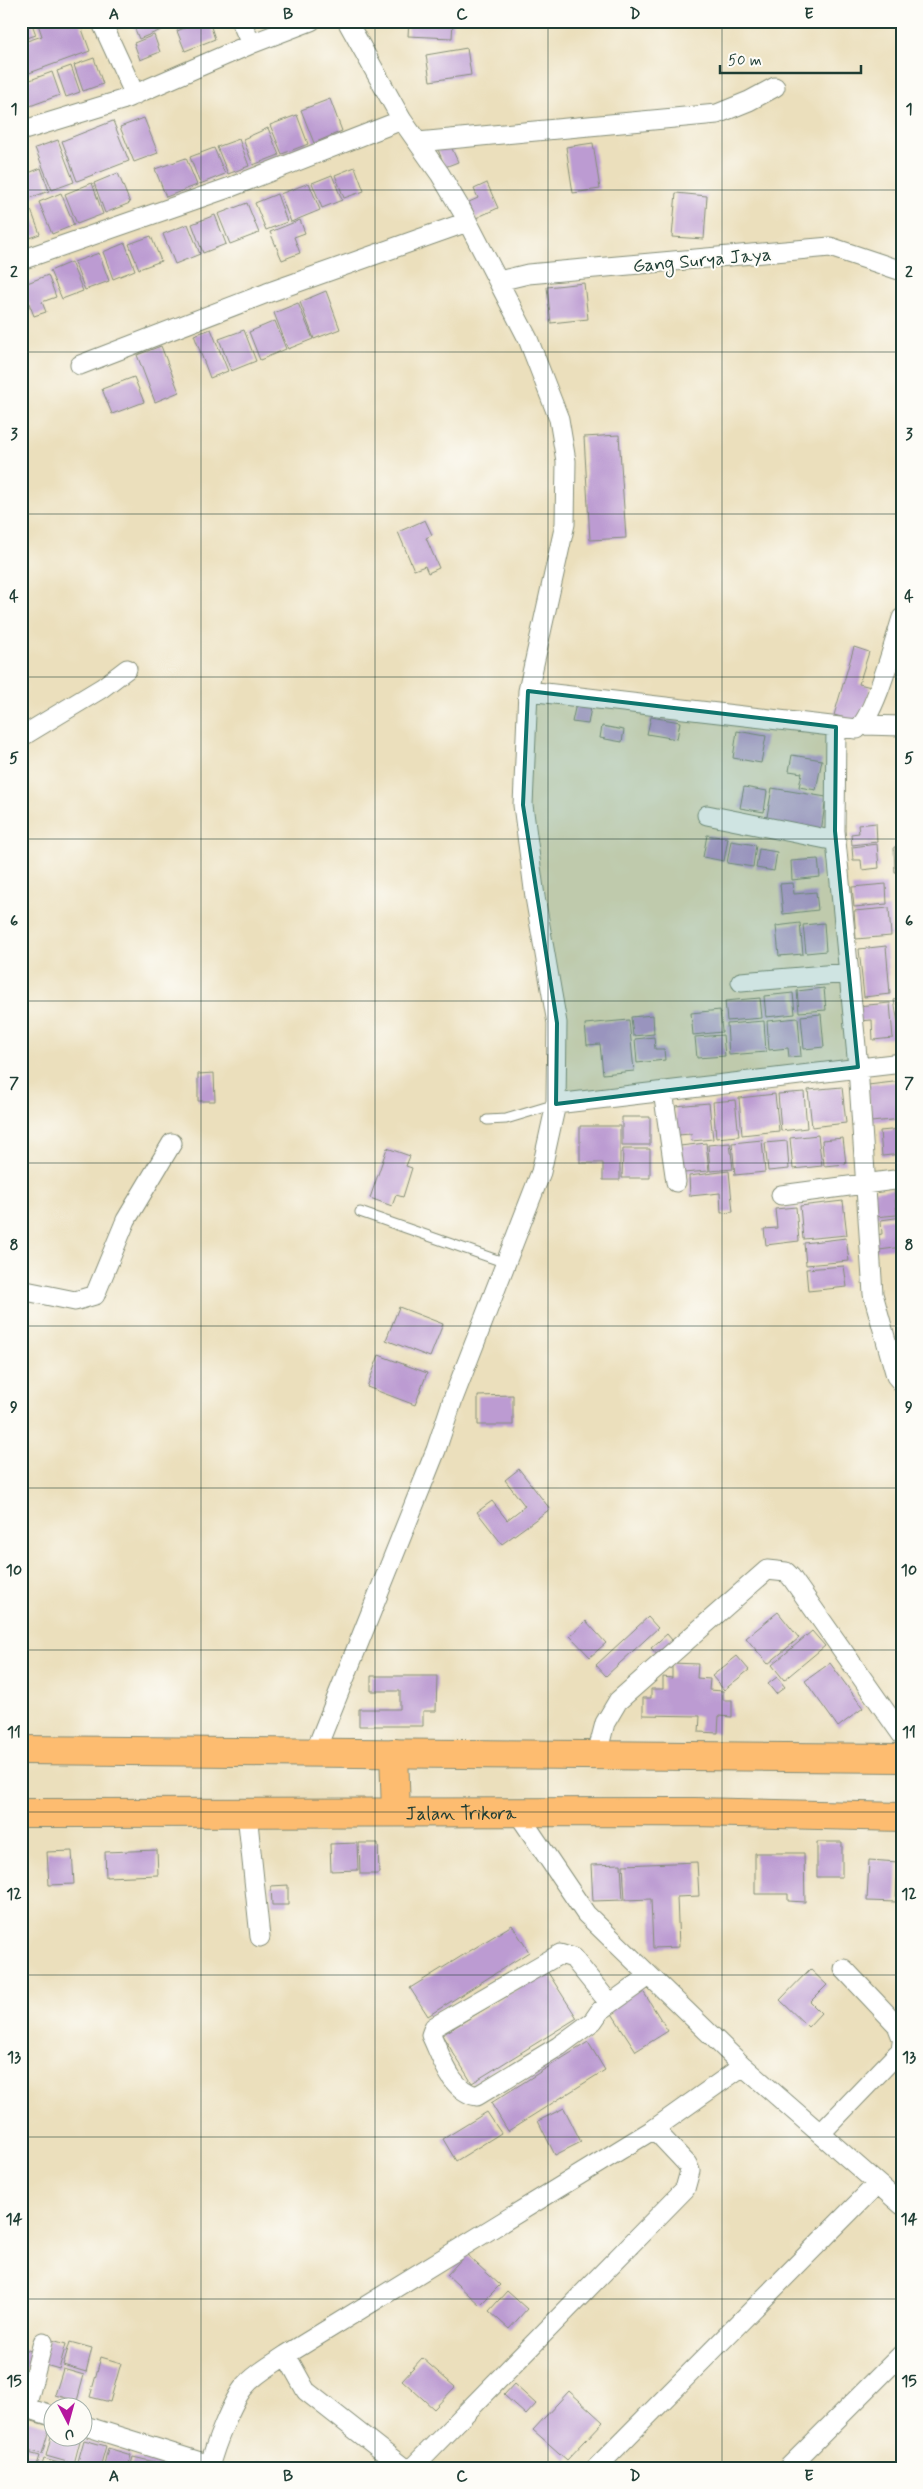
<svg xmlns="http://www.w3.org/2000/svg" width="923" height="2489" viewBox="0 0 923 2489" font-family="Mynerve,sans-serif">
<style>
.building{fill:#bc9bd2}
.lines{fill:none;stroke-linecap:round;stroke-linejoin:round}
.lane-casing{stroke:#858e78;stroke-width:11}
.street-casing{stroke:#858e78;stroke-width:21}
.primary-casing{stroke:#858e78;stroke-width:30}
.lane{stroke:#fff;stroke-width:9}
.street{stroke:#fff;stroke-width:19}
.primary{stroke:#fdbc70;stroke-width:28}
.marked{fill:#0f766e;fill-opacity:0.2;stroke:#0f766e;stroke-width:4;stroke-linejoin:round}
.grid{fill:none;stroke:#1f3d34;stroke-width:1;stroke-opacity:0.55}
.labels{text-anchor:middle;stroke-width:4;stroke-linejoin:round;paint-order:stroke}
.street-label{font-size:19px;fill:#1f3d34;stroke:#fdfcf7}
.neatline{fill:none;stroke:#1f3d34;stroke-width:2}
.grid-label{font-size:16px;text-anchor:middle;font-weight:bold;fill:#1f3d34}
</style>
<rect width="100%" height="100%" fill="#fdfcf7"/>
<filter id="ink" filterUnits="userSpaceOnUse"><feTurbulence type="fractalNoise" baseFrequency=".02" numOctaves="2"/><feDisplacementMap in="SourceGraphic" scale="10" xChannelSelector="R" yChannelSelector="G"/><feConvolveMatrix kernelMatrix="1 2 1 2 8 2 1 2 1" color-interpolation-filters="sRGB"/></filter>
<filter id="wash" filterUnits="userSpaceOnUse"><feTurbulence type="fractalNoise" baseFrequency=".0096" numOctaves="4" result="noise"/><feDisplacementMap in="SourceGraphic" scale="20" xChannelSelector="R" yChannelSelector="G"/><feGaussianBlur stdDeviation="1.12" result="paint"/><feColorMatrix in="noise" values="0 0 0 0 0 0 0 0 0 0 0 0 0 0 0 0 0 1.4 0 .05"/><feComposite in="paint" operator="in"/></filter>
<g filter="url(#wash)">
<rect width="100%" height="100%" fill="#ebdfbc"/>
<g id="blocks">
<!-- building -->
<path class="building" d="M 21,21 L 31,21 L 36,35 L 21,40 Z
M 37,21 L 79,21 L 90,51 L 21,76 L 21,43 L 42,36 Z
M 116,21 L 174,21 L 176,24 L 139,39 L 133,24 L 119,29 Z
M 201,21 L 209,21 L 215,39 L 185,51 L 177,31 Z
M 409,21 L 453,21 L 452,38 L 408,36 Z
M 154,35 L 160,52 L 140,60 L 134,43 Z
M 467,48 L 471,75 L 430,81 L 426,55 Z
M 94,58 L 103,84 L 83,91 L 74,65 Z
M 71,66 L 80,92 L 66,97 L 57,71 Z
M 52,72 L 60,95 L 30,106 L 22,83 Z
M 330,99 L 342,131 L 314,143 L 301,110 Z
M 297,115 L 308,144 L 282,154 L 270,125 Z
M 144,118 L 158,153 L 134,162 L 120,127 Z
M 113,121 L 129,161 L 77,181 L 62,141 Z
M 268,128 L 279,155 L 253,165 L 243,139 Z
M 239,139 L 249,166 L 228,174 L 217,147 Z
M 58,140 L 74,182 L 52,190 L 35,148 Z
M 449,142 L 458,162 L 445,167 L 437,147 Z
M 593,143 L 600,189 L 573,193 L 566,147 Z
M 214,148 L 225,174 L 200,184 L 190,157 Z
M 186,158 L 197,185 L 166,197 L 155,169 Z
M 355,167 L 364,191 L 344,198 L 335,175 Z
M 41,168 L 49,191 L 27,199 L 21,186 L 21,176 Z
M 118,173 L 130,203 L 105,213 L 94,183 Z
M 332,175 L 342,200 L 322,208 L 312,183 Z
M 92,183 L 103,214 L 77,224 L 65,194 Z
M 309,183 L 320,210 L 291,222 L 280,194 Z
M 487,183 L 498,208 L 476,218 L 469,202 L 478,198 L 474,189 Z
M 61,193 L 74,225 L 52,234 L 39,202 Z
M 676,193 L 707,196 L 704,239 L 672,237 Z
M 277,194 L 287,222 L 266,230 L 255,203 Z
M 247,203 L 259,233 L 230,244 L 218,214 Z
M 31,210 L 40,234 L 21,241 L 21,214 Z
M 215,215 L 226,244 L 203,253 L 192,224 Z
M 300,220 L 305,233 L 294,237 L 300,253 L 282,260 L 270,232 Z
M 188,224 L 200,254 L 175,264 L 163,234 Z
M 151,236 L 161,261 L 139,269 L 129,244 Z
M 125,243 L 135,270 L 113,279 L 103,252 Z
M 99,253 L 109,281 L 85,290 L 74,262 Z
M 71,262 L 83,291 L 62,299 L 50,271 Z
M 48,275 L 56,297 L 42,302 L 46,312 L 34,316 L 22,285 Z
M 584,283 L 588,319 L 551,323 L 547,287 Z
M 21,289 L 29,307 L 21,310 Z
M 326,291 L 340,329 L 314,339 L 300,302 Z
M 298,303 L 313,339 L 288,349 L 274,313 Z
M 275,321 L 286,349 L 260,360 L 249,332 Z
M 211,329 L 228,371 L 210,378 L 194,335 Z
M 244,330 L 256,361 L 231,371 L 219,339 Z
M 161,346 L 179,392 L 155,402 L 137,355 Z
M 134,377 L 144,402 L 112,414 L 102,389 Z
M 619,435 L 626,538 L 590,540 L 584,437 Z
M 425,520 L 432,535 L 426,538 L 439,568 L 428,573 L 425,566 L 414,570 L 398,532 Z
M 854,647 L 869,652 L 859,684 L 871,687 L 860,722 L 834,715 Z
M 577,699 L 592,702 L 588,724 L 572,722 Z
M 651,717 L 680,722 L 677,739 L 647,734 Z
M 602,726 L 624,730 L 622,742 L 600,738 Z
M 737,731 L 766,736 L 761,763 L 733,758 Z
M 792,755 L 822,760 L 816,790 L 799,787 L 802,773 L 789,771 Z
M 744,787 L 767,791 L 764,812 L 740,808 Z
M 772,788 L 826,797 L 821,832 L 766,822 Z
M 876,823 L 877,842 L 852,845 L 851,834 L 859,833 L 858,825 Z
M 707,835 L 728,838 L 724,861 L 703,857 Z
M 731,841 L 756,845 L 753,867 L 727,863 Z
M 877,844 L 879,868 L 862,870 L 861,860 L 853,860 L 852,847 Z
M 894,847 L 902,847 L 902,872 L 895,872 Z
M 759,849 L 777,852 L 774,871 L 756,868 Z
M 818,859 L 820,877 L 792,880 L 791,861 Z
M 897,881 L 902,881 L 902,904 L 900,904 Z
M 793,883 L 794,894 L 816,892 L 818,910 L 783,914 L 780,884 Z
M 886,884 L 887,904 L 854,907 L 852,887 Z
M 889,908 L 891,936 L 856,939 L 854,911 Z
M 800,923 L 803,954 L 779,956 L 776,926 Z
M 824,923 L 826,951 L 806,953 L 803,925 Z
M 886,946 L 890,994 L 864,997 L 859,949 Z
M 824,988 L 826,1010 L 799,1012 L 797,991 Z
M 793,993 L 795,1014 L 766,1017 L 764,996 Z
M 760,998 L 762,1018 L 727,1021 L 725,1001 Z
M 902,998 L 902,1041 L 901,1041 L 894,1000 Z
M 890,1003 L 893,1038 L 873,1040 L 872,1020 L 858,1021 L 857,1006 Z
M 720,1010 L 722,1032 L 693,1035 L 691,1013 Z
M 821,1014 L 824,1047 L 804,1049 L 801,1016 Z
M 653,1015 L 654,1034 L 633,1036 L 631,1017 Z
M 798,1018 L 801,1056 L 789,1057 L 788,1048 L 769,1050 L 767,1021 Z
M 629,1020 L 634,1071 L 603,1074 L 600,1044 L 587,1045 L 585,1024 Z
M 764,1021 L 766,1052 L 729,1055 L 727,1024 Z
M 723,1035 L 725,1056 L 697,1058 L 695,1037 Z
M 654,1037 L 655,1049 L 664,1049 L 665,1060 L 637,1063 L 635,1039 Z
M 214,1073 L 215,1101 L 198,1101 L 198,1074 Z
M 902,1081 L 902,1119 L 871,1122 L 868,1085 Z
M 842,1087 L 846,1123 L 812,1127 L 808,1090 Z
M 804,1092 L 807,1128 L 781,1131 L 778,1094 Z
M 775,1094 L 779,1131 L 742,1135 L 739,1098 Z
M 735,1100 L 739,1136 L 716,1138 L 713,1102 Z
M 709,1103 L 713,1139 L 692,1141 L 691,1134 L 678,1135 L 675,1106 Z
M 622,1117 L 650,1117 L 650,1145 L 622,1145 Z
M 580,1126 L 620,1126 L 620,1180 L 603,1180 L 603,1163 L 580,1163 Z
M 901,1129 L 902,1154 L 882,1156 L 880,1131 Z
M 818,1135 L 822,1166 L 793,1169 L 790,1138 Z
M 843,1138 L 846,1164 L 824,1166 L 822,1140 Z
M 762,1140 L 765,1172 L 735,1175 L 732,1143 Z
M 787,1141 L 789,1169 L 768,1171 L 765,1143 Z
M 706,1143 L 709,1171 L 683,1173 L 680,1146 Z
M 730,1143 L 733,1169 L 710,1171 L 708,1145 Z
M 387,1148 L 410,1156 L 406,1166 L 412,1168 L 403,1197 L 396,1195 L 392,1206 L 370,1198 Z
M 623,1149 L 650,1149 L 650,1178 L 622,1178 Z
M 729,1171 L 733,1212 L 721,1213 L 720,1193 L 690,1196 L 689,1176 Z
M 902,1188 L 902,1214 L 898,1215 L 895,1189 Z
M 894,1189 L 897,1215 L 874,1217 L 872,1191 Z
M 843,1201 L 847,1235 L 803,1239 L 800,1206 Z
M 796,1207 L 799,1241 L 766,1245 L 764,1229 L 777,1228 L 775,1209 Z
M 902,1217 L 902,1247 L 872,1251 L 871,1236 L 882,1234 L 881,1220 Z
M 846,1238 L 849,1261 L 806,1265 L 804,1243 Z
M 844,1266 L 847,1287 L 808,1291 L 806,1269 Z
M 399,1307 L 443,1324 L 430,1357 L 386,1340 Z
M 379,1355 L 427,1373 L 415,1405 L 367,1387 Z
M 513,1395 L 513,1425 L 478,1425 L 478,1396 Z
M 519,1469 L 550,1509 L 502,1544 L 477,1512 L 492,1501 L 507,1520 L 525,1506 L 505,1480 Z
M 778,1612 L 799,1638 L 768,1664 L 746,1638 Z
M 648,1617 L 658,1628 L 606,1676 L 596,1665 Z
M 586,1621 L 606,1643 L 590,1657 L 570,1636 Z
M 812,1631 L 825,1646 L 784,1680 L 772,1665 Z
M 667,1634 L 677,1646 L 662,1660 L 651,1648 Z
M 737,1656 L 749,1670 L 724,1690 L 712,1676 Z
M 672,1663 L 698,1664 L 697,1678 L 710,1679 L 709,1690 L 723,1691 L 723,1700 L 732,1700 L 732,1717 L 719,1716 L 718,1733 L 699,1732 L 700,1716 L 643,1715 L 643,1698 L 651,1698 L 651,1689 L 663,1689 L 663,1677 L 672,1678 Z
M 830,1663 L 863,1708 L 838,1727 L 805,1681 Z
M 371,1676 L 437,1676 L 436,1711 L 423,1711 L 423,1726 L 359,1726 L 359,1709 L 400,1709 L 400,1691 L 371,1691 Z
M 777,1677 L 785,1687 L 776,1694 L 768,1684 Z
M 817,1842 L 842,1842 L 842,1877 L 817,1877 Z
M 357,1843 L 358,1870 L 331,1871 L 330,1844 Z
M 359,1843 L 378,1843 L 379,1874 L 360,1874 Z
M 157,1850 L 158,1875 L 106,1877 L 105,1852 Z
M 72,1851 L 74,1884 L 49,1885 L 47,1852 Z
M 755,1853 L 804,1853 L 805,1902 L 788,1901 L 788,1894 L 755,1894 Z
M 869,1860 L 898,1862 L 896,1902 L 867,1901 Z
M 697,1862 L 699,1896 L 677,1897 L 679,1947 L 653,1948 L 651,1899 L 625,1900 L 623,1865 Z
M 621,1864 L 623,1900 L 593,1901 L 591,1865 Z
M 288,1885 L 288,1905 L 272,1905 L 271,1886 Z
M 512,1925 L 529,1952 L 428,2016 L 410,1988 Z
M 810,1969 L 827,1985 L 810,2002 L 821,2013 L 808,2027 L 780,2000 Z
M 547,1971 L 577,2018 L 472,2083 L 442,2035 Z
M 641,1988 L 668,2031 L 636,2051 L 609,2009 Z
M 588,2042 L 605,2070 L 508,2131 L 491,2103 Z
M 564,2108 L 581,2142 L 555,2155 L 538,2121 Z
M 487,2112 L 501,2133 L 456,2161 L 443,2139 Z
M 466,2254 L 500,2285 L 480,2305 L 447,2275 Z
M 507,2291 L 527,2309 L 509,2329 L 489,2311 Z
M 49,2339 L 66,2344 L 59,2369 L 42,2364 Z
M 70,2342 L 92,2348 L 86,2372 L 63,2365 Z
M 21,2348 L 31,2351 L 23,2379 L 21,2379 Z
M 101,2357 L 121,2363 L 110,2402 L 90,2397 Z
M 422,2358 L 455,2387 L 434,2409 L 402,2380 Z
M 63,2369 L 84,2375 L 77,2401 L 55,2395 Z
M 514,2384 L 536,2404 L 526,2415 L 504,2395 Z
M 569,2391 L 603,2422 L 567,2460 L 533,2430 Z
M 25,2419 L 50,2426 L 42,2454 L 21,2448 L 21,2431 Z
M 51,2436 L 81,2437 L 74,2464 L 46,2456 Z
M 84,2440 L 106,2446 L 100,2468 L 77,2465 Z
M 108,2448 L 131,2455 L 128,2468 L 103,2468 Z
M 21,2451 L 40,2456 L 36,2468 L 21,2468 Z
M 133,2457 L 163,2464 L 162,2468 L 130,2468 Z
M 44,2459 L 74,2467 L 74,2468 L 41,2468 Z
M 258,2461 L 274,2466 L 273,2468 L 256,2468 Z"/>
</g>
</g>
<g filter="url(#ink)">
<use href="#blocks" fill-opacity="0" stroke="#858e78" stroke-width="1"/>
<g class="lines">
<!-- lane casing -->
<g class="lane-casing">
<path id="lane" d="M 487,1120 L 506,1119 L 556,1104
M 360,1212 L 506,1263"/>
</g>
<!-- street casing -->
<g class="street-casing">
<path id="street" d="M 101,21 L 135,95
M 241,21 L 251,44
M 21,131 L 122,100 L 251,44 L 311,21
M 418,142 L 717,114 L 749,101 L 775,87
M 21,260 L 231,187 L 402,120
M 499,281 L 528,274 L 830,247 L 902,271
M 80,365 L 267,293 L 467,222
M 528,691 L 857,729 C 875,717 894,642 902,618
M 863,725 L 902,726
M 836,727 L 835,831 L 858,1067 L 873,1294 L 896,1376 L 902,1383
M 21,737 L 102,688 L 127,669
M 707,815 L 836,841
M 741,982 L 849,973
M 663,1091 L 676,1182
M 556,1104 L 902,1063
M 781,1195 L 902,1179
M 21,1290 L 75,1301 L 95,1295 L 126,1220 L 172,1143
M 315,1752 L 436,1450 L 453,1399 L 541,1172 L 556,1104 L 557,1023 L 535,897 L 523,805 L 528,691 L 565,524 L 566,461 L 559,419 L 528,339 L 462,211 L 440,174 L 402,120 L 347,21
M 597,1754 L 605,1723 L 618,1701 L 767,1570 L 786,1572 L 791,1577 L 902,1735
M 517,1812 L 586,1914 L 743,2066 L 902,2205
M 247,1813 L 260,1937
M 844,1969 L 897,2025 L 902,2038
M 610,2004 L 573,1958 L 560,1954 L 434,2027 L 431,2035 C 442,2057 450,2091 477,2096 L 559,2046 L 593,2021 L 600,2011 L 649,1976
M 821,2133 L 901,2050 L 902,2042
M 286,2355 L 306,2391 L 404,2468
M 21,2406 L 52,2416
M 26,2408 L 43,2342
M 82,2425 L 210,2465
M 209,2468 C 214,2448 232,2400 245,2386 C 256,2373 272,2365 286,2355 L 654,2129 L 743,2066
M 412,2468 L 685,2189 L 690,2171 L 687,2164 L 654,2129
M 596,2468 L 877,2184
M 788,2468 L 902,2354"/>
</g>
<!-- primary casing -->
<g class="primary-casing">
<g id="primary">
<path d="M 21,1750 L 902,1758"/>
<path d="M 394,1753 L 396,1812"/>
<path id="s1" d="M 21,1813 L 694,1812 L 902,1817"/>
</g>
</g>
<!-- lane -->
<use href="#lane" class="lane"/>
<!-- street -->
<use href="#street" class="street"/>
<!-- primary -->
<use href="#primary" class="primary"/>
</g>
</g>
<!-- marked area -->
<path class="marked" d="M 528,691 L 836,727 L 835,831 L 858,1067 L 556,1104 L 557,1023 L 523,805 Z"/>
<!-- grid -->
<path class="grid" d="M 201,21 L 201,2468M 375,21 L 375,2468M 548,21 L 548,2468M 722,21 L 722,2468M 21,190 L 902,190M 21,352 L 902,352M 21,514 L 902,514M 21,677 L 902,677M 21,839 L 902,839M 21,1001 L 902,1001M 21,1163 L 902,1163M 21,1326 L 902,1326M 21,1488 L 902,1488M 21,1650 L 902,1650M 21,1812 L 902,1812M 21,1975 L 902,1975M 21,2137 L 902,2137M 21,2299 L 902,2299"/>
<g class="labels">
<!-- street labels -->
<g class="street-label">
<text transform="translate(702 259) rotate(-5)" y="7">Gang Surya Jaya</text>
<text dy="7" stroke="none"><textPath href="#s1" startOffset="440">Jalan Trikora</textPath></text>
</g>
</g>
<!-- margin -->
<rect width="923" height="2489" fill="none" stroke="#fdfcf7" stroke-width="55"/>
<!-- north arrow -->
<g transform="translate(68 2422) rotate(174)"><circle r="24" fill="#fdfcf7" stroke="#a4b0a9"/>
<path d="M0-4L9 19L0 12L-9 19Z" fill="#b5179e"/>
<text y="-8" font-size="14" font-weight="bold" text-anchor="middle" fill="#1f3d34">U</text>
</g>
<!-- scale -->
<path d="M720 65v8h141v-8" fill="none" stroke="#1f3d34" stroke-width="2.5"/>
<text x="728" y="65" font-size="15" fill="#1f3d34" stroke="#fdfcf7" stroke-width="4" paint-order="stroke">50 m</text>
<rect x="28" y="28" width="868" height="2434" class="neatline"/>
<g class="grid-label">
<text x="114" y="19">A</text>
<text x="288" y="19">B</text>
<text x="462" y="19">C</text>
<text x="635" y="19">D</text>
<text x="809" y="19">E</text>
<text x="14" y="114">1</text>
<text x="909" y="114">1</text>
<text x="14" y="277">2</text>
<text x="909" y="277">2</text>
<text x="14" y="439">3</text>
<text x="909" y="439">3</text>
<text x="14" y="601">4</text>
<text x="909" y="601">4</text>
<text x="14" y="763">5</text>
<text x="909" y="763">5</text>
<text x="14" y="926">6</text>
<text x="909" y="926">6</text>
<text x="14" y="1088">7</text>
<text x="909" y="1088">7</text>
<text x="14" y="1250">8</text>
<text x="909" y="1250">8</text>
<text x="14" y="1412">9</text>
<text x="909" y="1412">9</text>
<text x="14" y="1575">10</text>
<text x="909" y="1575">10</text>
<text x="14" y="1737">11</text>
<text x="909" y="1737">11</text>
<text x="14" y="1899">12</text>
<text x="909" y="1899">12</text>
<text x="14" y="2062">13</text>
<text x="909" y="2062">13</text>
<text x="14" y="2224">14</text>
<text x="909" y="2224">14</text>
<text x="14" y="2386">15</text>
<text x="909" y="2386">15</text>
<text x="114" y="2481">A</text>
<text x="288" y="2481">B</text>
<text x="462" y="2481">C</text>
<text x="635" y="2481">D</text>
<text x="809" y="2481">E</text>
</g>
</svg>
